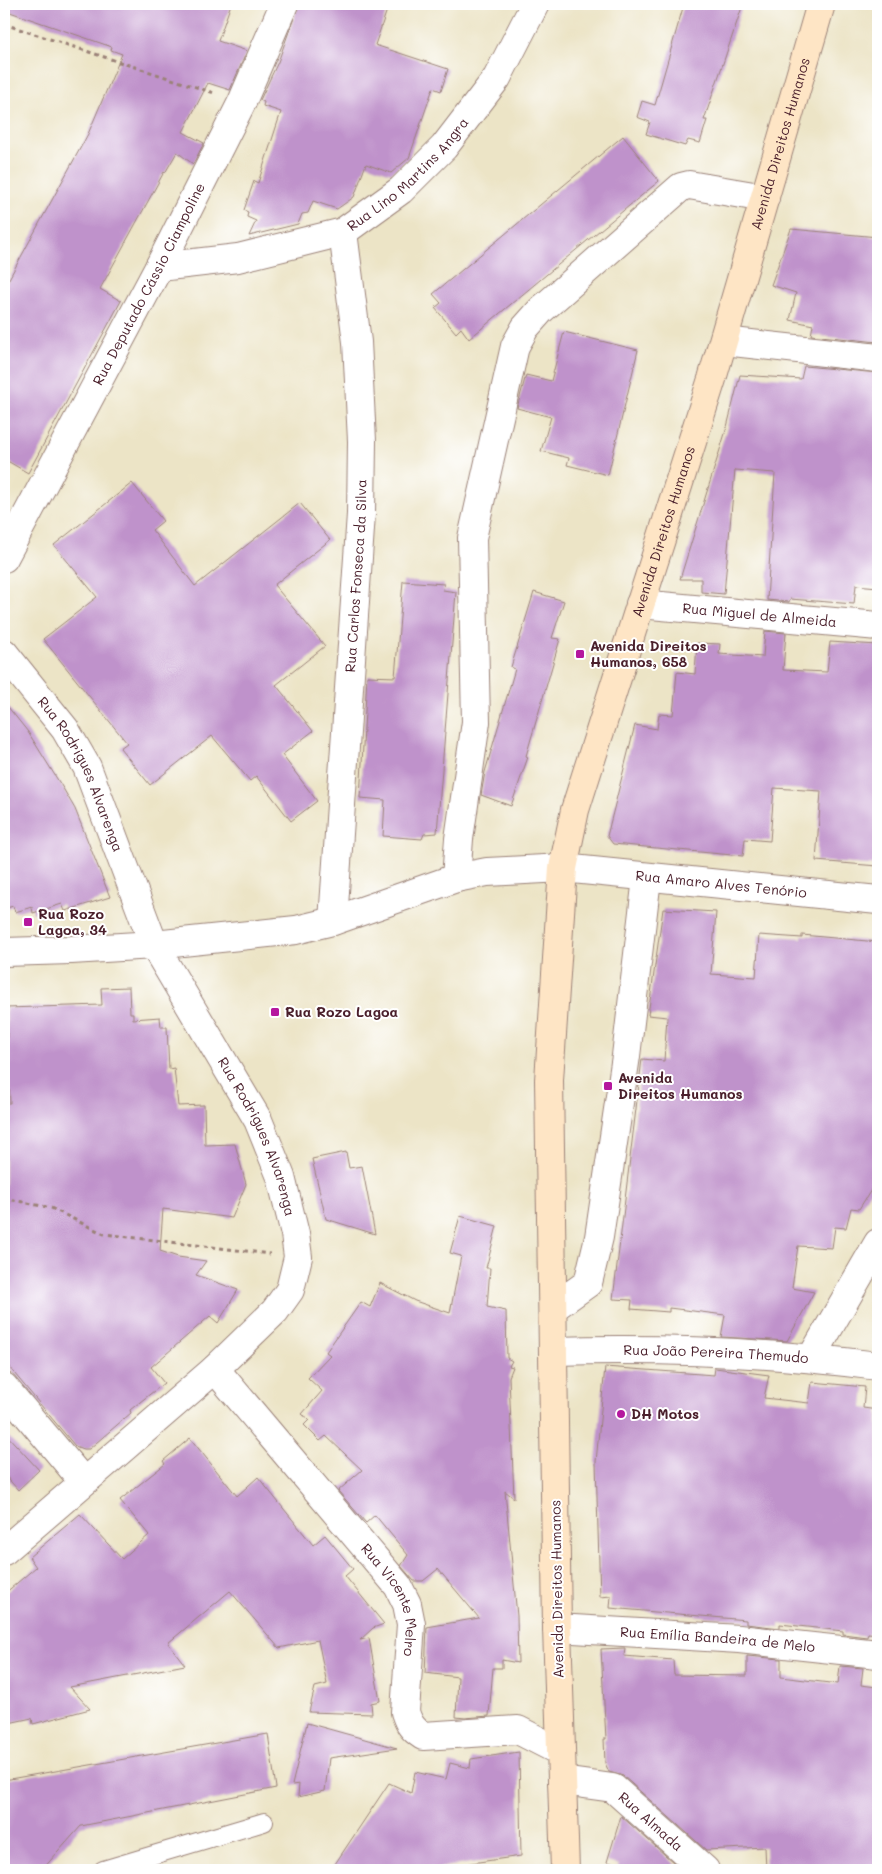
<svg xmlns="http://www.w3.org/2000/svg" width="882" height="1874" viewBox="0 0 882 1874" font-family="Mali,sans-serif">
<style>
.building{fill:#bf92cb}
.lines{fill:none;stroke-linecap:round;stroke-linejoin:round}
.service-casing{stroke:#9b8278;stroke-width:20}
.minor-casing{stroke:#9b8278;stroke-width:30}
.tertiary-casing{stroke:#9b8278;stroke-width:30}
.secondary-casing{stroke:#9b8278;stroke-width:30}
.path{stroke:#9b8278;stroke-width:3;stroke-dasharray:4 4;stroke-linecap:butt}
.service{stroke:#fff;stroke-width:18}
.minor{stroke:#fff;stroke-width:28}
.tertiary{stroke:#fff;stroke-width:28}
.secondary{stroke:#fee5c5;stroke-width:28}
.poi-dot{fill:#b5179e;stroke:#fff;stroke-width:2}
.labels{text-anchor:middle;stroke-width:4;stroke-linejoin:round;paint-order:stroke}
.street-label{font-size:14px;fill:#4a1f2b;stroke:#fff}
.poi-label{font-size:14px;font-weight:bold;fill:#4a1f2b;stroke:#fff;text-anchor:start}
</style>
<rect width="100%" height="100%" fill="#fff"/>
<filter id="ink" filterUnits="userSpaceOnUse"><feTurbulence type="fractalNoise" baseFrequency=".02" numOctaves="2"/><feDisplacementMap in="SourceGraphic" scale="10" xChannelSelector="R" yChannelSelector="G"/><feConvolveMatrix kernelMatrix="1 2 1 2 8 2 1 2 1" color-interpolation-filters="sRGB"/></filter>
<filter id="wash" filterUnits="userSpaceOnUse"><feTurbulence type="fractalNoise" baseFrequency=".0096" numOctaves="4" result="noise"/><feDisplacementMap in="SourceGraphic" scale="20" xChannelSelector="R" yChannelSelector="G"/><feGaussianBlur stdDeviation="1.12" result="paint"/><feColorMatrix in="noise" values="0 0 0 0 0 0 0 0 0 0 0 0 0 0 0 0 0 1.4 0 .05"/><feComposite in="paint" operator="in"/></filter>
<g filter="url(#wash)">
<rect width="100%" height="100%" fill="#ece4c6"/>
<g id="blocks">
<!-- building -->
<path class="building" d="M 4,4 L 231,4 L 218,41 L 247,51 L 230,90 L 208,83 L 183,132 L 204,143 L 193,164 L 177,152 L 165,173 L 164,172 L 100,289 L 121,301 L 28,473 L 4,459 L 4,288 L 88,134 L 122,54 L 111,50 L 112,47 L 4,10 Z
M 299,4 L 389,4 L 375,45 L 448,69 L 441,91 L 433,88 L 409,158 L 391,173 L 366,164 L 354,197 L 337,209 L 313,201 L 308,213 L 302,214 L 298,224 L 249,236 L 256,221 L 247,217 L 248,212 L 244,210 L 254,181 L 258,183 L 281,112 L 263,106 L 264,102 L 260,100 L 278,62 Z
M 684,4 L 743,4 L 704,120 L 707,120 L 700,143 L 688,140 L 685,146 L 646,134 L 650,122 L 637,117 L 642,101 L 655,105 Z
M 623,136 L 659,181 L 469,339 L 461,328 L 456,333 L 435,308 L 441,303 L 433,294 Z
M 791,229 L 878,237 L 878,342 L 811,335 L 813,325 L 790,320 L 796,293 L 771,285 Z
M 564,332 L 638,350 L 608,475 L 567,465 L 569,458 L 541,451 L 551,417 L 517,408 L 526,375 L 551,381 Z
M 804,366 L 878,373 L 878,587 L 856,585 L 854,604 L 790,599 L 789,602 L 767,600 L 775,473 L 735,470 L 724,594 L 701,592 L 701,579 L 680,579 L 727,427 L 740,375 L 801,379 Z
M 132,483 L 163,521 L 152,530 L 195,586 L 300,503 L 330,540 L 274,585 L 325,646 L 276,685 L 313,731 L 282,755 L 317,801 L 291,821 L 256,776 L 250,781 L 212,736 L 150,785 L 120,748 L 127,743 L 43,639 L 97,597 L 54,545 Z
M 403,581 L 444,584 L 443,590 L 456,592 L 437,833 L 424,834 L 422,839 L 383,836 L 385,800 L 360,798 L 367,676 L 395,677 Z
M 534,592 L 564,601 L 552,638 L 560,639 L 526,756 L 528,757 L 511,806 L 481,795 L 485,772 L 515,669 L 511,667 Z
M 765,631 L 786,633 L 783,670 L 827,672 L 830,642 L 878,645 L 878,866 L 816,861 L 821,791 L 774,788 L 770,841 L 745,839 L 743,856 L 613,844 L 607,836 L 635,725 L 657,729 L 659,714 L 673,715 L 677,672 L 695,674 L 697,643 L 720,644 L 719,654 L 763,657 Z
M 4,702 L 28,732 L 64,790 L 75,809 L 110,897 L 65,911 L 62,904 L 33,913 L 32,907 L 15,912 L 13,906 L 4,909 Z
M 663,909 L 716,912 L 711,974 L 756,977 L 759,935 L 802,938 L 802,935 L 878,942 L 878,1179 L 859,1209 L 851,1208 L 846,1228 L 835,1227 L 832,1248 L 798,1246 L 792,1288 L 814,1292 L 787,1341 L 721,1337 L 725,1315 L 669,1308 L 669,1312 L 631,1309 L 632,1300 L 613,1299 L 642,1059 L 664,1061 L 667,1017 L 648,1015 Z
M 129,987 L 130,1013 L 133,1013 L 133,1019 L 160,1017 L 161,1027 L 167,1027 L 169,1069 L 174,1068 L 178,1106 L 204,1105 L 205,1145 L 235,1144 L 246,1184 L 232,1218 L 163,1209 L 160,1251 L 178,1257 L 206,1261 L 196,1275 L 238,1290 L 218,1323 L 210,1316 L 151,1367 L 164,1383 L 130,1410 L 131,1413 L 89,1449 L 83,1449 L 75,1446 L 4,1361 L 5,1103 L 10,1103 L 6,1008 L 102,1005 L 101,988 Z
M 346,1152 L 349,1168 L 362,1166 L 375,1234 L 326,1219 L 312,1159 Z
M 460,1216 L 497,1226 L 486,1268 L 490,1268 L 487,1307 L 506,1311 L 507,1358 L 512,1361 L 509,1366 L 513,1367 L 509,1377 L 514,1498 L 505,1491 L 517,1616 L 518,1663 L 502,1660 L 502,1668 L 493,1668 L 489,1716 L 465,1718 L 456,1717 L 458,1677 L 425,1673 L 427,1627 L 479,1618 L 438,1569 L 423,1581 L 414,1581 L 401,1566 L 408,1555 L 375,1515 L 366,1523 L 338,1491 L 362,1470 L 326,1436 L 320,1441 L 304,1425 L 309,1420 L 302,1414 L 322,1391 L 308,1378 L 330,1355 L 326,1352 L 361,1302 L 370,1307 L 380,1283 L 415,1301 L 450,1313 L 461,1256 L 450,1253 Z
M 605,1367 L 714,1375 L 715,1368 L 769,1375 L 764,1398 L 809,1403 L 812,1382 L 865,1387 L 863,1408 L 878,1410 L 878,1634 L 868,1633 L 867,1637 L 843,1634 L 843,1631 L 780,1624 L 780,1628 L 746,1624 L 746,1620 L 610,1608 L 611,1596 L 600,1597 L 596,1462 Z
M 4,1432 L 39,1470 L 18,1490 L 4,1474 Z
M 190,1438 L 237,1496 L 258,1477 L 313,1545 L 325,1535 L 353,1569 L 345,1576 L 384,1624 L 373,1628 L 360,1640 L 369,1638 L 380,1701 L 371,1703 L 372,1714 L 309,1712 L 315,1687 L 327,1684 L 318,1640 L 279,1648 L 230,1591 L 168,1643 L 185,1665 L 70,1687 L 90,1709 L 33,1724 L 32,1718 L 4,1724 L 4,1594 L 36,1567 L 29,1557 L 80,1514 L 122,1559 L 149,1535 L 120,1500 L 165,1464 L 163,1461 Z
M 625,1648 L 624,1656 L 673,1660 L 674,1675 L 747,1676 L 747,1656 L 781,1659 L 781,1677 L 838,1684 L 840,1666 L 863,1668 L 861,1685 L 877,1687 L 875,1710 L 878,1710 L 878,1870 L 766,1870 L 765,1847 L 706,1850 L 623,1776 L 609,1772 L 605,1763 L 604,1739 L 606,1739 L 601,1649 Z
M 307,1723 L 397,1748 L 329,1758 L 325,1791 L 298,1797 L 299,1784 L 292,1785 Z
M 268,1734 L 276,1788 L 81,1826 L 42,1870 L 4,1870 L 4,1780 Z
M 519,1752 L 521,1856 L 422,1870 L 331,1870 L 389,1783 L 411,1793 L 415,1772 L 446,1779 L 450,1763 L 470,1768 L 471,1759 Z
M 621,1816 L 682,1870 L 617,1870 L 619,1865 L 607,1862 Z"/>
</g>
</g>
<g filter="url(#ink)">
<use href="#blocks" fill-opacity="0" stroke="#9b8278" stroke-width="1"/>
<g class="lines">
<!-- service casing -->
<g class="service-casing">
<path id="service" d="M 103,1870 L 264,1822"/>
</g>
<!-- minor casing -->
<g class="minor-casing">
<g id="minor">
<path id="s1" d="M 159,267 L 238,258 L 343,232 L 401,190 L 444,147 L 497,78 L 535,4"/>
<path d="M 724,341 L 878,358"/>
<path id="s2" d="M 4,558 L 159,267 L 242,102 L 284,4"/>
<path id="s3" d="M 640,604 L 878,626"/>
<path id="s4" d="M 563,868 L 878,900"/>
<path d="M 456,878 L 459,839 L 476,722 L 472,538 L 515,346 L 525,328 L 541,310 L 681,187 L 689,185 L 765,198"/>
<path id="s5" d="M 333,921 L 361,514 L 362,441 L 357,342 L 343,232"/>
<path d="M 553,1308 L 588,1283 L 599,1237 L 626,1056 L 647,878"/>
<path id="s6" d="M 554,1351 C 662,1348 771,1352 878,1366"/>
<path d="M 812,1357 L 878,1243"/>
<path id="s7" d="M 215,1369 L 398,1586 L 407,1604 L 411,1624 L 405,1712 C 409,1724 412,1729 423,1736 L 518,1730 L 561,1752"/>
<path d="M 4,1387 L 83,1481"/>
<path id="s8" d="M 557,1628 L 739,1639 L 878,1654"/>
<path id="s9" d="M 562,1781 L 613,1788 L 705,1870"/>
</g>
</g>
<!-- tertiary casing -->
<g class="tertiary-casing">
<g id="tertiary">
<path id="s10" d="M 4,653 L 65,729 L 87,767 L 154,945 L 258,1120 L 281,1177 L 295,1234 L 298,1257 L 290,1290 L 275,1311 L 215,1369 L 4,1551"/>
<path d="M 4,952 L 71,950 L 154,945 L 296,930 L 333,921 L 456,878 L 487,872 L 563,868"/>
</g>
</g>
<!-- secondary casing -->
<g class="secondary-casing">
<g id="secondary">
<path id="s11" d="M 565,1870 L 557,1628 L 549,1080 L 563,868 L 575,810 L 712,379 L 821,4"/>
</g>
</g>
<!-- path -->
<path class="path" d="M 4,24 L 214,93
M 4,1198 L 51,1208 L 104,1234 L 270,1254"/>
<!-- service -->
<use href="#service" class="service"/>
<!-- minor -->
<use href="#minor" class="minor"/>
<!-- tertiary -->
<use href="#tertiary" class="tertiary"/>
<!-- secondary -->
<use href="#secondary" class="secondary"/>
</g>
</g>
<!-- markers -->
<g class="poi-dot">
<rect x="575" y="649" width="10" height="10" rx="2.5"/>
<rect x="23" y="917" width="10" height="10" rx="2.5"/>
<rect x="270" y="1007" width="10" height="10" rx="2.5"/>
<rect x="603" y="1081" width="10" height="10" rx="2.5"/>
<circle cx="621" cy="1414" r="5"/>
</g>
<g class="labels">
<!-- street labels -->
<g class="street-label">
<text dy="5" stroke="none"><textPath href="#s11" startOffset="1759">Avenida Direitos Humanos</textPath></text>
<text dy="5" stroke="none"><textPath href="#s1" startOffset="275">Rua Lino Martins Angra</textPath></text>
<text dy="5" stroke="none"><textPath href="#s2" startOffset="310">Rua Deputado Cássio Ciampoline</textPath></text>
<text dy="5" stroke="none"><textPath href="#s11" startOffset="1354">Avenida Direitos Humanos</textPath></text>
<text dy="5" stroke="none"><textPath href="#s5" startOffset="346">Rua Carlos Fonseca da Silva</textPath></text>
<text dy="5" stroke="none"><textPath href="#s3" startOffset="120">Rua Miguel de Almeida</textPath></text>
<text dy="5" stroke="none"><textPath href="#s10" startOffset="145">Rua Rodrigues Alvarenga</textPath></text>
<text dy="5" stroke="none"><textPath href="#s4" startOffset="159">Rua Amaro Alves Tenório</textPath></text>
<text dy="5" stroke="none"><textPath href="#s10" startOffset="550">Rua Rodrigues Alvarenga</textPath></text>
<text dy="5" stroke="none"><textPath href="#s6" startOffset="162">Rua João Pereira Themudo</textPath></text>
<text transform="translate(557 1589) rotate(-91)" y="5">Avenida Direitos Humanos</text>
<text dy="5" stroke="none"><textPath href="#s7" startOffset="294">Rua Vicente Melro</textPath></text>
<text dy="5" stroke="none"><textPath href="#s8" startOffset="161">Rua Emília Bandeira de Melo</textPath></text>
<text dy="5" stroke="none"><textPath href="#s9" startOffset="102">Rua Almada</textPath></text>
</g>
<!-- poi labels -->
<g class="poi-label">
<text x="590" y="651">Avenida Direitos<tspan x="590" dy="16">Humanos, 658</tspan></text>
<text x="38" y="919">Rua Rozo<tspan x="38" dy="16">Lagoa, 34</tspan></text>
<text x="285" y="1017">Rua Rozo Lagoa</text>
<text x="618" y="1083">Avenida<tspan x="618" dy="16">Direitos Humanos</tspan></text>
<text x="631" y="1419">DH Motos</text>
</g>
</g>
<!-- margin -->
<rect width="882" height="1874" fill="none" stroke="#fff" stroke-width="20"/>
</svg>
